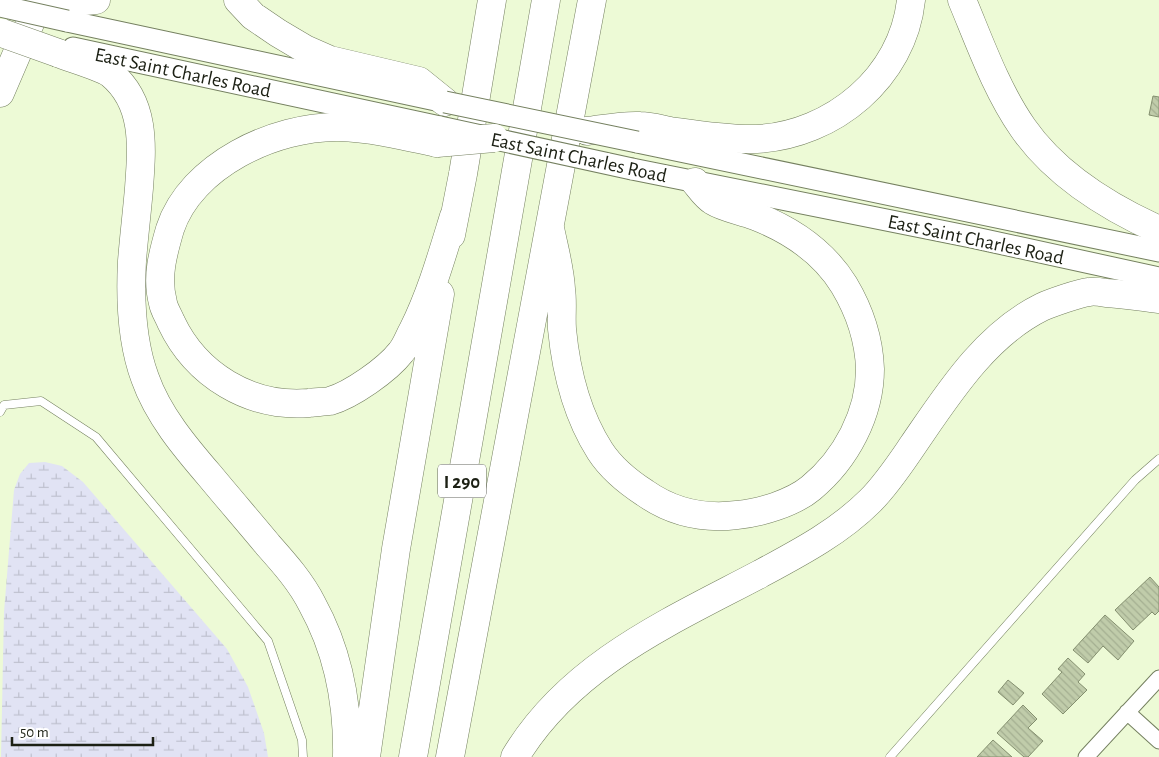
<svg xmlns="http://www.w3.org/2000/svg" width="1159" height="757" viewBox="0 0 1159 757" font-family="'Alegreya Sans',sans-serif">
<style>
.wetland{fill:url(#wetland-marsh)}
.building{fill:url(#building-back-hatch);stroke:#848f6f}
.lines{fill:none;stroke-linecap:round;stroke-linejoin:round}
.lane-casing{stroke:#758060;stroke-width:9}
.street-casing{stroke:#758060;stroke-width:17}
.secondary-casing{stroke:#758060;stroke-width:23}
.highway-casing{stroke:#758060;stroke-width:29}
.lane{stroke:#fff;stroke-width:8}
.street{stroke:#fff;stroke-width:15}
.secondary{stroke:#fff;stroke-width:21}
.highway{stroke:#fff;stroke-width:28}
.secondary-bridge-casing{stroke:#758060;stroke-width:23;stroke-linecap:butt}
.highway-bridge-casing{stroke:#758060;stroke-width:29;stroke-linecap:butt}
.secondary-bridge{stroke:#fff;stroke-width:21}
.highway-bridge{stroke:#fff;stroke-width:28}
.labels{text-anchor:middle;stroke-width:5;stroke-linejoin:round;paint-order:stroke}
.shield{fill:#fff;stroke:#60635a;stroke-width:1}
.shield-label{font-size:19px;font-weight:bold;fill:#1c2014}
.street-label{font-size:20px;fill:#1c2014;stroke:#fff}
</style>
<defs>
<pattern id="wetland-marsh" width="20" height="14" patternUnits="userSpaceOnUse" patternTransform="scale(1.25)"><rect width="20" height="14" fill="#e1e3f4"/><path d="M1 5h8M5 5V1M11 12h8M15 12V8" fill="none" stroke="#c0c2d0"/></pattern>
<pattern id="building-back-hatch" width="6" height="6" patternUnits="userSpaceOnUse" patternTransform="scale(1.25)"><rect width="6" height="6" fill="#c0ccaa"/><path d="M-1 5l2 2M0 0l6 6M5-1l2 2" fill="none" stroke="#a4af91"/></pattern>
</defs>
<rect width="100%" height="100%" fill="#edfad6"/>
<!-- wetland -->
<path class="wetland" d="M 45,462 L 62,466 L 83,482 L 227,649 L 248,687 L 264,733 L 268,757 L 1,757 L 4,612 L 14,490 L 20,474 L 29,463 Z"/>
<!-- building -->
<path class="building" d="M 1153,96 L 1159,97 L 1159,117 L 1149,115 Z
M 1150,577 L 1159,587 L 1159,611 L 1155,615 L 1152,612 L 1133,630 L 1115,610 Z
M 1105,615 L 1134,641 L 1118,660 L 1103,646 L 1088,663 L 1073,650 Z
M 1068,658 L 1085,674 L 1078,682 L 1087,690 L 1063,714 L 1042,694 L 1062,672 L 1058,669 Z
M 1008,680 L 1024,693 L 1013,705 L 998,692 Z
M 1023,705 L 1037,719 L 1028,728 L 1043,741 L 1028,757 L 1024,757 L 997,733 Z
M 993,740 L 1012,757 L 977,757 Z"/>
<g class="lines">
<!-- lane casing -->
<g class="lane-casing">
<path id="lane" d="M 0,412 L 4,405 L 41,401 L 96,437 L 268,641 L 302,740 L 303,757
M 890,757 L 1135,480 L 1159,459"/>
</g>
<!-- street casing -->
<g class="street-casing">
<path id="street" d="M 1127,712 L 1159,741
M 1086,757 L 1159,678"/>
</g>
<!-- secondary casing -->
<g class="secondary-casing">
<path id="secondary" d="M 67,21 L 445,102
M 73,48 L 440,127
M 637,142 L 1159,251
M 632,169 L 971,237 L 1159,278"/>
</g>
<!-- highway casing -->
<g class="highway-casing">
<path id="highway" d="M 65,0 L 73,2 L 96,0
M 238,0 L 253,16 L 278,33 L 305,49 L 330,60 L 419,81 L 445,102
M 962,0 C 980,43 996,89 1023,128 C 1055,174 1108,207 1159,230
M 58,53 C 70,58 102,67 111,74 C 146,103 142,147 139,188 C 137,212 134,236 132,261 C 130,298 132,343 145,378 C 158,415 185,447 210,476 C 229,499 249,522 268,545 C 284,563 301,582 312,604 C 338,651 348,703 347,757
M 0,93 L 40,0
M 587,131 C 604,129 623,125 640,126 C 650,126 660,129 670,131 C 698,135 729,140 757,139 C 833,135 903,77 911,0
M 437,143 C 405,136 372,128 339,127 C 275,126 191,165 170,229 C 163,253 156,277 163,303 C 164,309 168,315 171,322 C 196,375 250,408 309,403 C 315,402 323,402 330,401 C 351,395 387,370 401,352 C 406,346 409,337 413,330 C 431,294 442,255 454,216
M 550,228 C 554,248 560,269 561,289 C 563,302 561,316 562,329 C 566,371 577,415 600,451 C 611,468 628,482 645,493 C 672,512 704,519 737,515 C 760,513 793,503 811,488 C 846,459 870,414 870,369 C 869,339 859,310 844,285 C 823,251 791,230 755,216 C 742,211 724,208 713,201 C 706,197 700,188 695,182
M 451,235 L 463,174 L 492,0
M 366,757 L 396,549 L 440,294
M 413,757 L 546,0
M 450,757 L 592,0
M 515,757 C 570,665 669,622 760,574 C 799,553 839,532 870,501 C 887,484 900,464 913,445 C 948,394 985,335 1042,307 C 1051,303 1079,293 1089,292 C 1094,291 1100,292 1106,293 C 1124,294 1141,297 1159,299"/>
</g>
<!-- lane -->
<use href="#lane" class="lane"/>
<!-- street -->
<use href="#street" class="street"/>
<!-- secondary -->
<use href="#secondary" class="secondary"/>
<!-- highway -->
<use href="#highway" class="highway"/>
<!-- secondary-bridge casing -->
<g class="secondary-bridge-casing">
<path id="secondary-bridge" d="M 0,6 L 67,21
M 445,102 L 637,142
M 440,127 L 632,169"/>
</g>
<!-- highway-bridge casing -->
<g class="highway-bridge-casing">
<path id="highway-bridge" d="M 2,33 L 58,53
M 437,143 L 494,138"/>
</g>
<!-- secondary-bridge -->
<use href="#secondary-bridge" class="secondary-bridge"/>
<!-- highway-bridge -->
<use href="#highway-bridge" class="highway-bridge"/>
</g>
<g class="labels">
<!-- shield labels -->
<rect class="shield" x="438" y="464.5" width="48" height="33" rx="4"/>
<g class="shield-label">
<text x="462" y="488">I 290</text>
</g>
<!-- street labels -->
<g class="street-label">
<text transform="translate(183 72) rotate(12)" y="7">East Saint Charles Road</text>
<text transform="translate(579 157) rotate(12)" y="7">East Saint Charles Road</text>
<text transform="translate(976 239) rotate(12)" y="7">East Saint Charles Road</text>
</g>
</g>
<!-- scale -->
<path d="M12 737v8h141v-8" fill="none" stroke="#1c2014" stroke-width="2.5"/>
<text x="20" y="737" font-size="15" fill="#1c2014" stroke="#ffffff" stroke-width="4" paint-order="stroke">50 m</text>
</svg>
